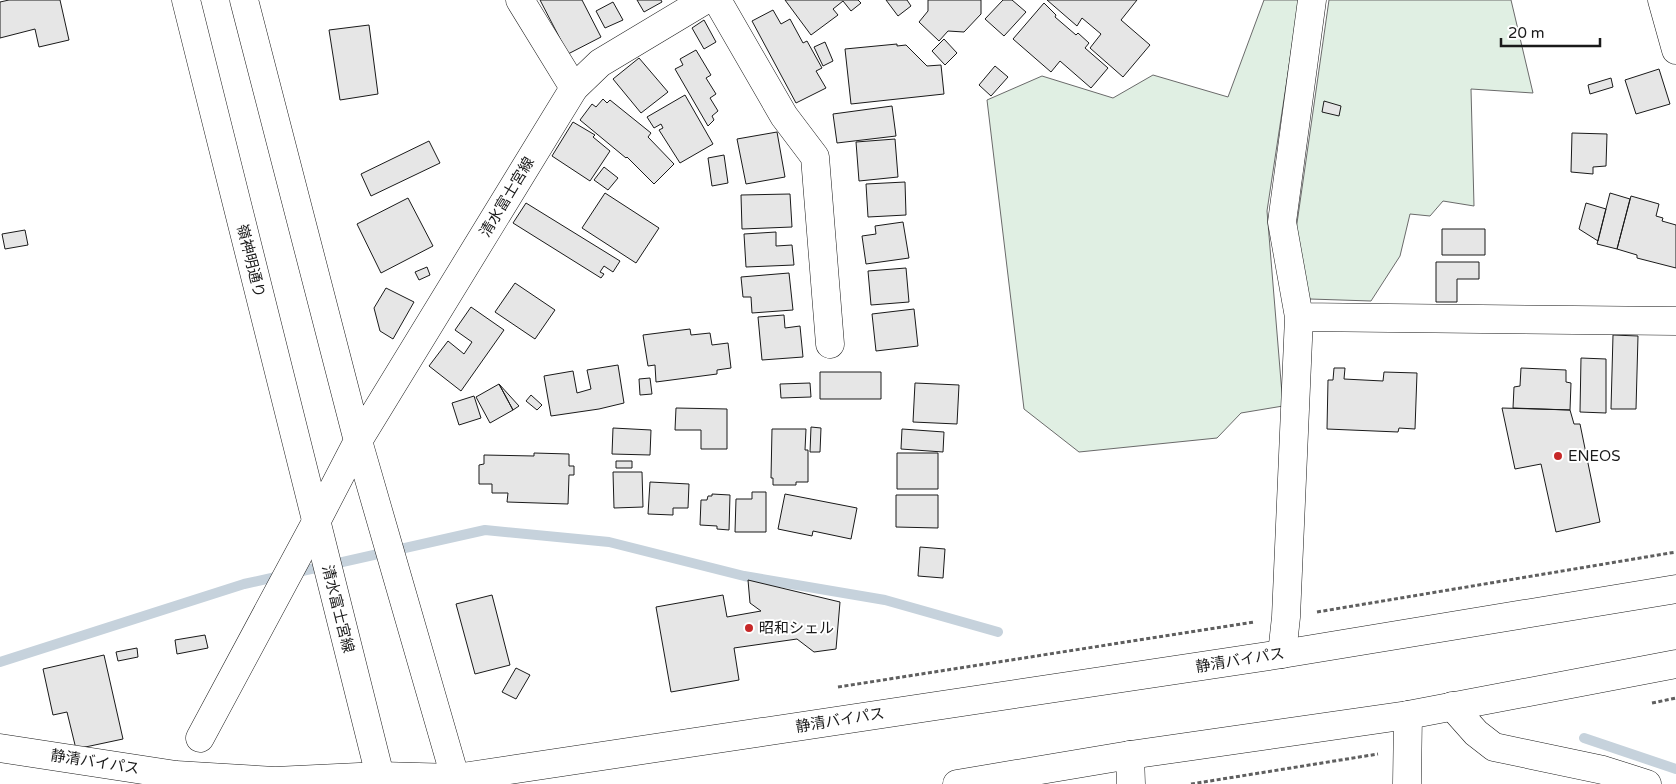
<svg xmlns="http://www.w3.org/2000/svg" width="1676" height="784" viewBox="0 0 1676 784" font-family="'Varela Round','Noto Sans JP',sans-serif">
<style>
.green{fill:#e0efe3;stroke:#6a6a6a}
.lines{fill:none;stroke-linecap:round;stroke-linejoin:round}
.stream{stroke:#c6d2dc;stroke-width:10}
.building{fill:#e6e6e6;stroke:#1a1a1a}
.minor-casing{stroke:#1a1a1a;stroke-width:29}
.major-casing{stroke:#1a1a1a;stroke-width:29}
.highway-casing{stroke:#1a1a1a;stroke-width:29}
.path{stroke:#5f5f5f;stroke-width:3;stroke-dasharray:4 2.5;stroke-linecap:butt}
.minor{stroke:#fff;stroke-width:28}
.major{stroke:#fff;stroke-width:28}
.highway{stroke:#fff;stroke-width:28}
.poi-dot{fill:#c62828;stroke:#fff;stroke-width:2}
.labels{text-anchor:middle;stroke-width:4;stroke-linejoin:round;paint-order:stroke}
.street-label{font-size:15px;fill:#1a1a1a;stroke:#fff}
.poi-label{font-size:15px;fill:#1a1a1a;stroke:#fff;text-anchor:start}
</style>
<rect width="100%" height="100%" fill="#fff"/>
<!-- green -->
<path class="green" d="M 1264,0 L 1299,0 L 1267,211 L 1283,406 L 1241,413 L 1217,438 L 1079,452 L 1024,409 L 987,100 L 1042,76 L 1113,98 L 1153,75 L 1228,97 Z
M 1329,0 L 1511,0 L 1533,93 L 1471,89 L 1474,206 L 1443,201 L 1430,216 L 1410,214 L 1400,256 L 1371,301 L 1310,299 L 1303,291 L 1296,230 Z"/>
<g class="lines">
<!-- stream -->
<path class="stream" d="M 0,662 L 244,584 L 485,530 L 609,542 L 744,576 L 885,600 L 998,632
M 1584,738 L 1676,769"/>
</g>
<!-- building -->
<path class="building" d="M 9,0 L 60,0 L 69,40 L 39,47 L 35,29 L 0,38 L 0,2 Z
M 540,0 L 582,0 L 601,37 L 568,54 Z
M 637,0 L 661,0 L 662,2 L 644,12 Z
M 785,0 L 858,0 L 861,3 L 851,11 L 843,1 L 833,9 L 838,15 L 811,35 Z
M 886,0 L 907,0 L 911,6 L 898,16 Z
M 928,0 L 981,0 L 981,14 L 964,32 L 948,31 L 939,41 L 919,22 L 928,11 Z
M 1003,0 L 1012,0 L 1026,12 L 1004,36 L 985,19 Z
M 1047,0 L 1137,0 L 1121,20 L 1150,45 L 1123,77 L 1090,48 L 1101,34 L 1082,18 L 1077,26 Z
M 613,2 L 623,20 L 605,28 L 596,11 Z
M 1044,3 L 1056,15 L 1055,17 L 1076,35 L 1078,33 L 1089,43 L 1085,48 L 1108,68 L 1091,88 L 1060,61 L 1051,72 L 1013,39 Z
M 773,10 L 781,24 L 790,19 L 803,43 L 807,41 L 822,68 L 816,71 L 826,88 L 796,103 L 752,21 Z
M 704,20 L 716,42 L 704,49 L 692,28 Z
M 369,25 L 378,94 L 340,100 L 329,30 Z
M 944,39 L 957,53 L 945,65 L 932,51 Z
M 825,42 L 833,61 L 823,66 L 814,47 Z
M 897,44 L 897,46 L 906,45 L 927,66 L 941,65 L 944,94 L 851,104 L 845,49 Z
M 696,50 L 711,75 L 706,78 L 716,94 L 710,98 L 718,111 L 712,116 L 714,120 L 708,126 L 675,69 L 683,65 L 680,59 Z
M 639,58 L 668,92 L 641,113 L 613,79 Z
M 995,66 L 1008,77 L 991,96 L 979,85 Z
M 1659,69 L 1670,104 L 1636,114 L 1625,80 Z
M 1611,78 L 1613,87 L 1590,94 L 1588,85 Z
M 685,95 L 713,144 L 680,163 L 659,130 L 663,128 L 661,124 L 654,128 L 647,117 Z
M 603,99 L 607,103 L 610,100 L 651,133 L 648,137 L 674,164 L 654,184 L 627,157 L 626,158 L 580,120 L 592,104 L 596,107 Z
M 1324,101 L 1341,106 L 1339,116 L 1322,112 Z
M 892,106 L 896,136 L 837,143 L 833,114 Z
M 573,122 L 595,135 L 593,137 L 610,151 L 590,181 L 552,156 Z
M 777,132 L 785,177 L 746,184 L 737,139 Z
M 1572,133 L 1607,134 L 1606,166 L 1593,167 L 1593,174 L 1571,172 Z
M 895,139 L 898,177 L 859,181 L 856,142 Z
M 429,141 L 440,163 L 371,196 L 361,174 Z
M 724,155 L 728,183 L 712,186 L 708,158 Z
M 604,167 L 618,178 L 608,190 L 594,180 Z
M 905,182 L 906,215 L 868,217 L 866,184 Z
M 605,193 L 659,228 L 636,263 L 582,228 Z
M 1610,193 L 1630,199 L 1617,249 L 1597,244 Z
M 790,194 L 792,227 L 742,229 L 741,195 Z
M 1631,196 L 1659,204 L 1656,216 L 1663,218 L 1662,221 L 1676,225 L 1676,268 L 1637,258 L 1637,255 L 1617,249 Z
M 408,198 L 433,246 L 381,273 L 357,224 Z
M 526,203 L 620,261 L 613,272 L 604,266 L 600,272 L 604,274 L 601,278 L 513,223 Z
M 1586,203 L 1606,209 L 1598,241 L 1579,229 Z
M 903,222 L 909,258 L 866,264 L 862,236 L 876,234 L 875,226 Z
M 1442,229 L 1485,229 L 1485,255 L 1442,255 Z
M 25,230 L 28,245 L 5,249 L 2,234 Z
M 776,232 L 776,246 L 792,245 L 794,265 L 746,267 L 744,234 Z
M 1436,262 L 1479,262 L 1479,279 L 1457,279 L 1457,302 L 1436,302 Z
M 427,267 L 430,275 L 419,280 L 415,272 Z
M 906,268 L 909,302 L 871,305 L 868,271 Z
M 789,273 L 793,310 L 752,313 L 751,297 L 743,297 L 741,277 Z
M 515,283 L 555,310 L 535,339 L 495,312 Z
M 386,288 L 414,302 L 393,339 L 380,331 L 374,308 Z
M 471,307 L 504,330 L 461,391 L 429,366 L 448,341 L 464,354 L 472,342 L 455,330 Z
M 914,309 L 918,346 L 876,351 L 872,314 Z
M 784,315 L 785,328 L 800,326 L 803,357 L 762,360 L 758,317 Z
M 690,329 L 691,335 L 710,333 L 712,345 L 728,343 L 731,368 L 717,370 L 717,374 L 656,382 L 655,365 L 648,366 L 643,335 Z
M 1613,335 L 1638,336 L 1636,409 L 1611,409 Z
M 1581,358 L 1606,359 L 1606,413 L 1580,412 Z
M 618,365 L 624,403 L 599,409 L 551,416 L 544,376 L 573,371 L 577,393 L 591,389 L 587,370 Z
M 1334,368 L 1345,368 L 1344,379 L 1383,381 L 1384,372 L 1417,373 L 1415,429 L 1399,428 L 1398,432 L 1327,429 L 1328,380 L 1333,380 Z
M 1521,368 L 1566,370 L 1566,382 L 1571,383 L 1570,410 L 1513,408 L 1514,387 L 1520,386 Z
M 820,372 L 881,372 L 881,399 L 820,399 Z
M 650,378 L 652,394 L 640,395 L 639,379 Z
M 810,383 L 811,397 L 781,398 L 780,384 Z
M 915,383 L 959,385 L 957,424 L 913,422 Z
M 499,384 L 519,406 L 513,410 Z
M 499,384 L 513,410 L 490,423 L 476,397 Z
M 531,395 L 542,405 L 537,410 L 526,401 Z
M 474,396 L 481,418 L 459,425 L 452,403 Z
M 676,408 L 727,409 L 727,449 L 701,449 L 701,430 L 675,430 Z
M 1502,408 L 1570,410 L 1574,424 L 1580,424 L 1600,522 L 1556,532 L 1541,464 L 1515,469 Z
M 811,427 L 821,428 L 820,452 L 810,452 Z
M 613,428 L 651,430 L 650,455 L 612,454 Z
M 772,429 L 806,429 L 805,450 L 808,450 L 808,482 L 796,482 L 796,485 L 773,485 L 773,478 L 771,478 Z
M 902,429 L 944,432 L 943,452 L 901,449 Z
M 534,453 L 569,454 L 569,466 L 574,466 L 574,475 L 569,475 L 568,504 L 507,502 L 508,493 L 492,493 L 492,484 L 479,484 L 479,465 L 484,464 L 484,455 L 534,456 Z
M 897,453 L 938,453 L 938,489 L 897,489 Z
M 616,461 L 632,461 L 632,468 L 616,468 Z
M 613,472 L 642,472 L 643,507 L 614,508 Z
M 650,482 L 689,484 L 688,508 L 673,508 L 673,515 L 648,514 Z
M 752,492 L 766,492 L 766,532 L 735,532 L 736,499 L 752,499 Z
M 712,494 L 730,495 L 729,530 L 717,529 L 717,526 L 700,525 L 701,500 L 707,500 L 708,496 L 712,496 Z
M 785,494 L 857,508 L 851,539 L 813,531 L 812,536 L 778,529 Z
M 896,495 L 938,495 L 938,528 L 896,527 Z
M 920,547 L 945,549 L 943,578 L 918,576 Z
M 748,580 L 840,602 L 836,649 L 814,652 L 797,639 L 734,648 L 739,680 L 671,692 L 656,607 L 723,595 L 727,617 L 761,611 L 750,603 Z
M 492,595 L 510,665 L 475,674 L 456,604 Z
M 205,635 L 208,648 L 177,654 L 175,640 Z
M 137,648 L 138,657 L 118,661 L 116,652 Z
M 104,655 L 123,739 L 76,749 L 67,712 L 53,715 L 43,669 Z
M 516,668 L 530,675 L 516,699 L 502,692 Z"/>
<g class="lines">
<!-- minor casing -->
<g class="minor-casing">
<path id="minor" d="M 520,0 L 574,88
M 717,0 L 784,116 L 815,157 L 830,344
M 1662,0 L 1676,50
M 1299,317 L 1676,321
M 1282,654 L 1286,617 L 1299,317 L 1282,222 L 1312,0
M 1452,706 L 1476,733 L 1494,747 L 1603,770 L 1647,784
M 200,738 L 316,522
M 1130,755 L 1131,784
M 1407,784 L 1408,715"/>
</g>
<!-- major casing -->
<g class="major-casing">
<path id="major" d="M 186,0 L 382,784
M 244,0 L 358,441 L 457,784
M 316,522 L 358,441 L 574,88 L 600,63 L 705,0"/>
</g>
<!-- highway casing -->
<g class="highway-casing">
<path id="highway" d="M 0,748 L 176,775 L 275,781 L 380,776 L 456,778 L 1282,654 L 1676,589
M 957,784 L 1130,755 L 1408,715 L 1676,664"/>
</g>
<!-- path -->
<path class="path" d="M 1317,612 L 1676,552
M 838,687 L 1254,622
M 1652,703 L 1676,698
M 1191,784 L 1378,754"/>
<!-- minor -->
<use href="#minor" class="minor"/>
<!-- major -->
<use href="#major" class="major"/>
<!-- highway -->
<use href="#highway" class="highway"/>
</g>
<!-- markers -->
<g class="poi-dot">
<circle cx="1558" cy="456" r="5"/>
<circle cx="749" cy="628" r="5"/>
</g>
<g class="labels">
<!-- street labels -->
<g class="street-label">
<text transform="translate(507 197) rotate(-59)" y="5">清水富士宮線</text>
<text transform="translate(251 261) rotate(76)" y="5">嶺神明通り</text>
<text transform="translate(338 609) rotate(76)" y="5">清水富士宮線</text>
<text transform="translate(1240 660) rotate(-9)" y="5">静清バイパス</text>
<text transform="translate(840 720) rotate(-9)" y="5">静清バイパス</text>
<text transform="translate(95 762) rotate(9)" y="5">静清バイパス</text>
</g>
<!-- poi labels -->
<g class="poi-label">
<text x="1568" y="461">ENEOS</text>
<text x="759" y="633">昭和シェル</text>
</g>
</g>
<!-- scale -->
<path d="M1501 38v8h99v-8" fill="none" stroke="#1a1a1a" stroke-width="2.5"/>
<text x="1508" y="38" font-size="15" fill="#1a1a1a" stroke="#ffffff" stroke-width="4" paint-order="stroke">20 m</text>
</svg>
